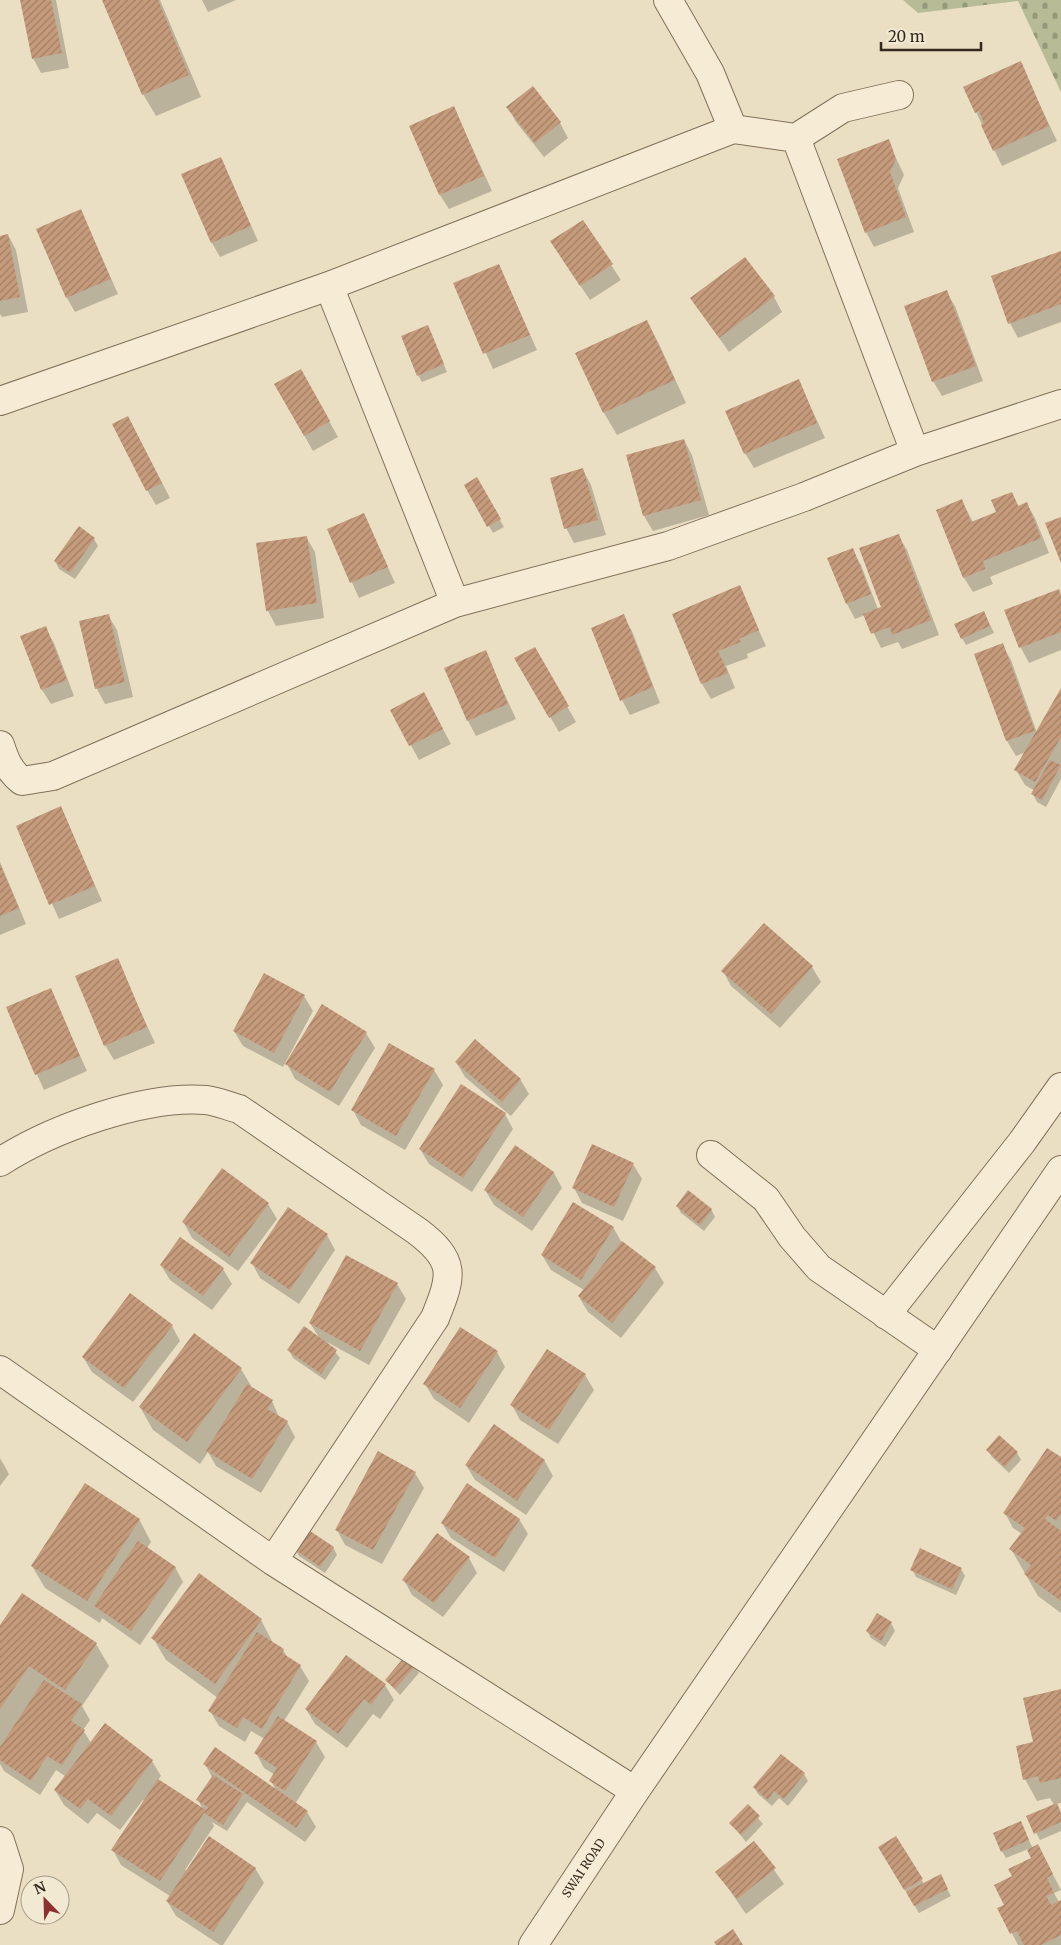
<svg xmlns="http://www.w3.org/2000/svg" width="1061" height="1945" viewBox="0 0 1061 1945" font-family="Merriweather,serif">
<style>
.cemetery{fill:url(#cemetery-stones)}
.shadow{fill:#0003}
.building{fill:url(#building-hatch)}
.lines{fill:none;stroke-linecap:round;stroke-linejoin:round}
.minor-casing{stroke:#82705b;stroke-width:30}
.tertiary-casing{stroke:#82705b;stroke-width:30}
.minor{stroke:#f6ecd5;stroke-width:28}
.tertiary{stroke:#f6ecd5;stroke-width:28}
.labels{text-anchor:middle;stroke-width:4;stroke-linejoin:round;paint-order:stroke}
.street-label{font-size:12px;fill:#33291e;stroke:#f2e9d2}
</style>
<defs>
<pattern id="cemetery-stones" width="16" height="16" patternUnits="userSpaceOnUse" patternTransform="scale(1.25)"><rect width="16" height="16" fill="#b7bc96"/><path d="M2 7V4a2 2 0 0 1 4 0v3zM10 15v-3a2 2 0 0 1 4 0v3z" fill="#95997a"/></pattern>
<pattern id="building-hatch" width="6" height="6" patternUnits="userSpaceOnUse" patternTransform="scale(1.25)"><rect width="6" height="6" fill="#c59b7c"/><path d="M-1 1l2-2M0 6l6-6M5 7l2-2" fill="none" stroke="#a17e65"/></pattern>
</defs>
<rect width="100%" height="100%" fill="#eadfc3"/>
<!-- cemetery -->
<path class="cemetery" d="M 903,0 L 1061,0 L 1061,92 L 1018,1 L 918,13 Z"/>
<!-- shadow -->
<path class="shadow" d="M 21,0 L 56,0 L 69,68 L 41,73 L 33,58 Z
M 103,0 L 160,0 L 201,97 L 156,116 L 143,94 Z
M 202,0 L 236,0 L 208,12 Z
M 1020,63 L 1057,141 L 1002,166 L 976,112 Z
M 508,107 L 560,123 L 568,138 L 544,157 L 516,122 Z
M 454,108 L 492,191 L 449,209 L 440,195 Z
M 888,141 L 904,175 L 898,188 L 914,232 L 874,247 L 866,232 Z
M 221,158 L 258,241 L 220,257 L 212,243 Z
M 81,211 L 118,294 L 75,312 L 67,298 Z
M 582,221 L 621,280 L 590,300 L 561,257 Z
M 8,235 L 16,250 L 28,312 L 2,317 L 0,314 L 0,237 Z
M 1061,252 L 1061,322 L 1018,338 L 1010,323 Z
M 499,265 L 537,350 L 493,369 L 455,284 Z
M 946,292 L 955,306 L 983,381 L 942,396 L 933,381 Z
M 774,297 L 782,312 L 729,352 L 692,299 Z
M 647,322 L 659,344 L 686,403 L 617,435 L 604,413 L 577,353 Z
M 431,333 L 447,372 L 422,382 L 418,375 Z
M 301,371 L 338,437 L 313,451 L 276,385 Z
M 799,381 L 825,438 L 754,468 L 745,453 Z
M 128,417 L 170,498 L 156,505 L 147,490 Z
M 684,440 L 692,455 L 709,515 L 653,531 L 644,516 Z
M 583,470 L 591,485 L 606,535 L 574,543 L 566,528 Z
M 477,479 L 504,527 L 493,533 L 465,485 Z
M 1012,493 L 1019,507 L 1027,504 L 1035,518 L 1049,553 L 990,577 L 993,584 L 973,592 L 964,578 L 938,510 L 962,501 L 973,522 L 997,513 Z
M 364,514 L 395,583 L 359,598 L 328,529 Z
M 898,535 L 907,550 L 939,635 L 902,649 L 898,642 L 881,648 L 865,615 L 855,619 L 847,604 L 829,559 L 852,550 L 861,565 L 878,609 L 883,608 Z
M 306,537 L 315,552 L 324,618 L 276,626 L 268,611 L 258,545 Z
M 94,539 L 98,546 L 75,579 L 59,569 L 55,561 Z
M 739,587 L 766,646 L 747,654 L 748,658 L 726,666 L 735,688 L 711,699 L 702,684 L 673,614 Z
M 1061,595 L 1061,650 L 1029,663 L 1021,648 L 1006,611 Z
M 984,612 L 994,633 L 966,645 L 962,638 Z
M 108,615 L 117,630 L 133,697 L 105,704 L 97,689 L 80,621 Z
M 623,616 L 632,631 L 660,703 L 630,715 L 622,700 Z
M 45,628 L 54,643 L 74,696 L 51,704 L 42,690 L 22,637 Z
M 1002,645 L 1011,660 L 1037,733 L 1061,692 L 1061,779 L 1046,807 L 1037,802 L 1033,794 L 1035,791 L 1025,785 L 1016,770 L 1026,752 L 1016,756 L 1007,741 L 976,654 Z
M 534,648 L 576,722 L 559,732 L 516,659 Z
M 485,652 L 516,719 L 476,736 L 468,721 Z
M 432,709 L 451,744 L 419,760 L 392,711 Z
M 61,808 L 102,901 L 59,919 L 17,826 Z
M 0,862 L 26,924 L 0,935 Z
M 764,924 L 812,967 L 821,982 L 780,1028 L 731,986 L 723,971 Z
M 117,960 L 155,1043 L 114,1060 L 105,1045 Z
M 50,990 L 87,1071 L 44,1090 L 7,1008 Z
M 304,996 L 313,1011 L 283,1067 L 243,1046 L 234,1031 Z
M 366,1033 L 375,1048 L 339,1106 L 295,1079 L 287,1064 Z
M 456,1062 L 520,1079 L 529,1094 L 511,1116 L 465,1077 Z
M 434,1070 L 443,1085 L 405,1150 L 361,1125 L 353,1110 Z
M 505,1114 L 513,1129 L 472,1192 L 429,1164 L 420,1149 Z
M 515,1147 L 554,1173 L 562,1188 L 532,1231 L 494,1205 L 485,1190 Z
M 633,1164 L 642,1179 L 623,1221 L 582,1203 L 574,1188 Z
M 268,1204 L 277,1219 L 238,1271 L 192,1238 L 184,1223 Z
M 677,1206 L 711,1209 L 715,1217 L 704,1231 L 681,1213 Z
M 613,1227 L 622,1243 L 655,1268 L 664,1283 L 621,1338 L 588,1312 L 579,1297 L 584,1290 L 551,1270 L 542,1255 Z
M 327,1235 L 335,1250 L 299,1304 L 260,1278 L 252,1263 Z
M 161,1265 L 223,1269 L 232,1284 L 212,1310 L 170,1280 Z
M 397,1284 L 406,1299 L 369,1365 L 327,1342 L 340,1358 L 325,1380 L 293,1358 L 289,1350 L 320,1339 L 310,1323 Z
M 172,1326 L 180,1341 L 133,1402 L 92,1372 L 83,1357 Z
M 497,1352 L 505,1367 L 469,1423 L 434,1399 L 425,1384 Z
M 241,1369 L 253,1389 L 272,1401 L 279,1417 L 287,1422 L 295,1437 L 261,1493 L 216,1466 L 208,1452 L 200,1464 L 153,1430 L 140,1407 Z
M 585,1375 L 594,1390 L 558,1444 L 520,1420 L 512,1405 Z
M 988,1450 L 1017,1453 L 1021,1460 L 1009,1473 L 992,1457 Z
M 0,1458 L 9,1474 L 0,1486 Z
M 1061,1459 L 1061,1613 L 1038,1596 L 1011,1549 L 1022,1534 L 1013,1528 L 1005,1513 Z
M 544,1460 L 553,1476 L 526,1515 L 475,1480 L 466,1465 Z
M 415,1473 L 424,1488 L 382,1564 L 345,1545 L 337,1530 Z
M 139,1519 L 151,1542 L 147,1548 L 175,1567 L 183,1582 L 140,1645 L 102,1618 L 100,1623 L 45,1588 L 32,1566 Z
M 519,1519 L 528,1534 L 504,1572 L 451,1538 L 442,1523 Z
M 333,1547 L 337,1555 L 325,1573 L 299,1556 L 295,1549 Z
M 469,1558 L 477,1573 L 443,1617 L 412,1595 L 404,1580 Z
M 912,1569 L 961,1569 L 965,1576 L 956,1595 L 916,1577 Z
M 261,1620 L 273,1643 L 283,1650 L 288,1658 L 300,1666 L 309,1681 L 284,1721 L 316,1742 L 325,1757 L 295,1804 L 307,1812 L 316,1827 L 305,1842 L 247,1802 L 227,1831 L 212,1822 L 214,1826 L 185,1870 L 255,1868 L 264,1883 L 223,1945 L 220,1945 L 176,1916 L 167,1901 L 170,1896 L 121,1865 L 113,1850 L 144,1801 L 143,1800 L 120,1830 L 97,1813 L 88,1824 L 64,1805 L 55,1790 L 65,1776 L 56,1770 L 40,1795 L 4,1771 L 0,1764 L 0,1627 L 96,1644 L 109,1666 L 82,1706 L 90,1720 L 83,1730 L 91,1743 L 152,1761 L 161,1776 L 158,1780 L 203,1809 L 198,1800 L 212,1777 L 205,1764 L 277,1792 L 271,1781 L 275,1775 L 264,1768 L 256,1753 L 265,1739 L 251,1731 L 245,1742 L 219,1726 L 210,1711 L 218,1698 L 166,1660 L 153,1638 Z
M 891,1623 L 895,1631 L 885,1647 L 871,1638 L 867,1631 Z
M 415,1666 L 419,1673 L 400,1695 L 386,1680 Z
M 385,1685 L 394,1700 L 380,1719 L 373,1714 L 347,1748 L 315,1724 L 306,1709 Z
M 1061,1690 L 1061,1803 L 1056,1804 L 1061,1813 L 1061,1831 L 1040,1840 L 1028,1817 L 1054,1805 L 1050,1798 L 1037,1801 L 1025,1779 L 1034,1743 Z
M 804,1774 L 808,1781 L 788,1806 L 779,1798 L 772,1806 L 758,1794 L 754,1787 Z
M 748,1806 L 763,1824 L 746,1842 L 731,1823 Z
M 1021,1823 L 1033,1849 L 1046,1861 L 1061,1890 L 1054,1893 L 1059,1902 L 1061,1901 L 1061,1945 L 1018,1945 L 999,1908 L 1006,1905 L 1014,1877 L 1033,1859 L 1028,1849 L 1006,1858 L 1002,1851 Z
M 896,1838 L 924,1884 L 940,1876 L 951,1896 L 919,1913 L 879,1847 Z
M 754,1842 L 784,1884 L 746,1914 L 717,1872 Z"/>
<!-- building -->
<path class="building" d="M 20,0 L 51,0 L 62,53 L 32,59 Z
M 102,0 L 158,0 L 189,75 L 142,95 Z
M 1021,61 L 1049,126 L 993,151 L 981,125 L 984,123 L 979,111 L 975,113 L 963,87 Z
M 533,86 L 561,122 L 535,143 L 506,107 Z
M 454,106 L 484,176 L 439,195 L 409,126 Z
M 889,139 L 896,159 L 890,172 L 906,217 L 865,233 L 837,159 Z
M 221,157 L 251,226 L 211,243 L 181,174 Z
M 81,209 L 111,279 L 66,298 L 36,229 Z
M 583,220 L 613,264 L 580,286 L 550,241 Z
M 8,234 L 20,297 L 0,301 L 0,236 Z
M 1061,251 L 1061,304 L 1008,324 L 991,276 Z
M 745,257 L 775,296 L 719,338 L 690,298 Z
M 499,264 L 530,335 L 483,354 L 453,283 Z
M 947,290 L 976,366 L 932,382 L 904,306 Z
M 647,320 L 675,380 L 603,413 L 575,353 Z
M 428,325 L 444,364 L 417,376 L 401,336 Z
M 301,369 L 330,421 L 304,436 L 274,384 Z
M 799,379 L 817,423 L 744,454 L 725,411 Z
M 128,416 L 162,483 L 146,491 L 112,424 Z
M 684,439 L 701,500 L 643,516 L 626,455 Z
M 583,468 L 598,520 L 564,529 L 550,478 Z
M 477,477 L 501,519 L 487,527 L 464,485 Z
M 1012,492 L 1018,506 L 1027,502 L 1041,538 L 983,561 L 985,569 L 963,578 L 936,510 L 962,499 L 971,522 L 996,512 L 991,500 Z
M 364,513 L 388,567 L 350,583 L 327,529 Z
M 1061,517 L 1061,563 L 1045,523 Z
M 79,526 L 95,538 L 70,573 L 54,561 Z
M 899,534 L 931,620 L 892,635 L 890,627 L 871,634 L 863,614 L 881,607 L 859,548 Z
M 307,536 L 317,603 L 266,611 L 256,543 Z
M 853,548 L 871,594 L 846,604 L 827,558 Z
M 740,585 L 759,630 L 739,639 L 741,642 L 718,651 L 728,673 L 701,684 L 672,614 Z
M 1059,589 L 1061,595 L 1061,632 L 1019,648 L 1004,610 Z
M 984,611 L 990,626 L 961,639 L 954,624 Z
M 109,614 L 125,682 L 95,689 L 79,621 Z
M 624,614 L 653,687 L 620,701 L 591,628 Z
M 46,626 L 67,680 L 41,690 L 20,636 Z
M 1003,643 L 1035,731 L 1006,741 L 974,654 Z
M 535,647 L 569,706 L 549,718 L 514,658 Z
M 486,650 L 508,704 L 467,721 L 444,668 Z
M 1061,688 L 1061,737 L 1035,782 L 1014,770 Z
M 424,692 L 443,729 L 409,746 L 390,710 Z
M 1050,760 L 1061,765 L 1042,800 L 1031,794 Z
M 61,806 L 95,886 L 49,905 L 16,826 Z
M 0,864 L 19,908 L 0,916 Z
M 764,923 L 813,966 L 771,1014 L 721,971 Z
M 118,958 L 147,1027 L 104,1046 L 75,976 Z
M 264,973 L 305,995 L 274,1053 L 233,1031 Z
M 51,988 L 80,1056 L 35,1075 L 6,1007 Z
M 322,1004 L 367,1032 L 330,1092 L 285,1064 Z
M 475,1039 L 521,1079 L 502,1102 L 455,1062 Z
M 389,1043 L 435,1069 L 396,1136 L 351,1110 Z
M 461,1084 L 506,1113 L 463,1178 L 419,1149 Z
M 592,1144 L 634,1163 L 614,1207 L 572,1188 Z
M 515,1145 L 554,1172 L 523,1217 L 484,1190 Z
M 222,1168 L 269,1203 L 229,1257 L 182,1222 Z
M 688,1190 L 712,1209 L 700,1225 L 676,1206 Z
M 573,1202 L 614,1227 L 581,1280 L 541,1255 Z
M 288,1207 L 328,1234 L 290,1290 L 250,1263 Z
M 180,1237 L 224,1268 L 203,1296 L 160,1265 Z
M 622,1241 L 656,1267 L 612,1323 L 578,1296 Z
M 346,1255 L 398,1283 L 360,1351 L 309,1323 Z
M 130,1293 L 173,1325 L 124,1388 L 82,1357 Z
M 304,1326 L 337,1350 L 321,1374 L 287,1350 Z
M 460,1327 L 498,1351 L 460,1408 L 423,1384 Z
M 194,1333 L 242,1368 L 187,1442 L 139,1407 Z
M 547,1349 L 586,1374 L 549,1430 L 510,1405 Z
M 247,1384 L 273,1400 L 267,1409 L 288,1421 L 252,1479 L 206,1451 Z
M 494,1424 L 545,1460 L 517,1501 L 465,1465 Z
M 999,1435 L 1018,1452 L 1005,1467 L 986,1450 Z
M 1047,1448 L 1061,1457 L 1061,1514 L 1056,1521 L 1048,1515 L 1045,1519 L 1061,1531 L 1061,1601 L 1024,1574 L 1031,1565 L 1009,1549 L 1025,1528 L 1003,1513 Z
M 378,1451 L 416,1472 L 373,1550 L 335,1530 Z
M 85,1483 L 140,1519 L 87,1601 L 31,1566 Z
M 467,1483 L 520,1519 L 495,1558 L 441,1523 Z
M 307,1529 L 334,1547 L 320,1567 L 293,1548 Z
M 437,1533 L 470,1557 L 434,1603 L 402,1580 Z
M 138,1541 L 176,1567 L 131,1631 L 94,1606 Z
M 920,1548 L 962,1568 L 952,1589 L 910,1570 Z
M 199,1573 L 262,1619 L 215,1684 L 151,1638 Z
M 22,1593 L 97,1643 L 65,1690 L 29,1666 L 0,1709 L 0,1625 Z
M 877,1613 L 892,1622 L 881,1641 L 866,1631 Z
M 257,1632 L 284,1649 L 282,1653 L 301,1665 L 262,1729 L 243,1717 L 237,1728 L 208,1711 Z
M 346,1655 L 386,1684 L 371,1705 L 364,1699 L 338,1734 L 305,1709 Z
M 405,1656 L 416,1665 L 395,1689 L 385,1680 Z
M 44,1680 L 82,1704 L 71,1721 L 85,1730 L 62,1765 L 47,1756 L 31,1781 L 0,1760 L 0,1747 Z
M 1061,1689 L 1061,1778 L 1040,1783 L 1038,1776 L 1023,1780 L 1016,1746 L 1033,1742 L 1023,1698 Z
M 278,1716 L 317,1741 L 285,1791 L 269,1781 L 277,1768 L 254,1753 Z
M 105,1723 L 153,1760 L 111,1816 L 88,1799 L 80,1809 L 54,1790 Z
M 215,1747 L 308,1811 L 296,1828 L 203,1764 Z
M 781,1754 L 805,1773 L 784,1799 L 774,1791 L 768,1800 L 753,1787 Z
M 213,1775 L 243,1794 L 223,1825 L 204,1813 L 160,1881 L 111,1850 L 158,1779 L 206,1810 L 208,1807 L 196,1800 Z
M 1057,1803 L 1061,1813 L 1061,1822 L 1034,1834 L 1026,1816 Z
M 748,1804 L 760,1816 L 741,1835 L 729,1823 Z
M 1021,1821 L 1029,1840 L 1001,1852 L 993,1833 Z
M 209,1836 L 256,1868 L 213,1932 L 166,1901 Z
M 896,1836 L 923,1879 L 904,1890 L 878,1847 Z
M 754,1841 L 776,1868 L 737,1899 L 715,1872 Z
M 1038,1844 L 1053,1874 L 1047,1878 L 1054,1893 L 1046,1896 L 1051,1905 L 1061,1900 L 1061,1935 L 1041,1945 L 1024,1945 L 1017,1931 L 1010,1934 L 997,1908 L 1004,1905 L 994,1885 L 1012,1876 L 1008,1869 L 1031,1858 L 1027,1850 Z
M 941,1874 L 948,1889 L 914,1906 L 906,1892 Z
M 733,1929 L 743,1945 L 716,1945 L 714,1942 Z"/>
<g class="lines">
<!-- minor casing -->
<g class="minor-casing">
<path id="minor" d="M 668,0 L 710,73 L 733,129
M 796,138 L 915,452
M 329,286 L 455,603
M 0,401 L 329,286 L 733,129 L 796,138 L 843,108 L 899,95
M 0,745 C 5,760 9,771 22,781 L 53,776 L 455,603 L 668,546 L 804,497 L 915,452 L 1061,404
M 711,1155 L 766,1199 L 792,1237 L 819,1268 L 938,1350
M 0,1162 C 51,1129 144,1095 206,1100 C 216,1101 228,1106 239,1109 L 417,1231 C 457,1261 452,1276 435,1318 L 273,1561
M 886,1315 L 1022,1142 L 1061,1087
M 0,1370 L 273,1561 L 635,1791
M 0,1841 L 9,1869 L 0,1910"/>
</g>
<!-- tertiary casing -->
<g class="tertiary-casing">
<g id="tertiary">
<path id="s1" d="M 533,1945 L 635,1791 L 1061,1170"/>
</g>
</g>
<!-- minor -->
<use href="#minor" class="minor"/>
<!-- tertiary -->
<use href="#tertiary" class="tertiary"/>
</g>
<g class="labels">
<!-- street labels -->
<g class="street-label">
<text dy="4" stroke="none"><textPath href="#s1" startOffset="92">SWAI ROAD</textPath></text>
</g>
</g>
<!-- north arrow -->
<g transform="translate(45 1900) rotate(337)"><circle r="24" fill="#f2e9d2" stroke="#a69c8a"/>
<path d="M0-4L9 19L0 12L-9 19Z" fill="#8c3130"/>
<text y="-8" font-size="14" font-weight="bold" text-anchor="middle" fill="#33291e">N</text>
</g>
<!-- scale -->
<path d="M881 42v8h100v-8" fill="none" stroke="#33291e" stroke-width="2.5"/>
<text x="888" y="42" font-size="15" fill="#33291e" stroke="#f2e9d2" stroke-width="4" paint-order="stroke">20 m</text>
</svg>
